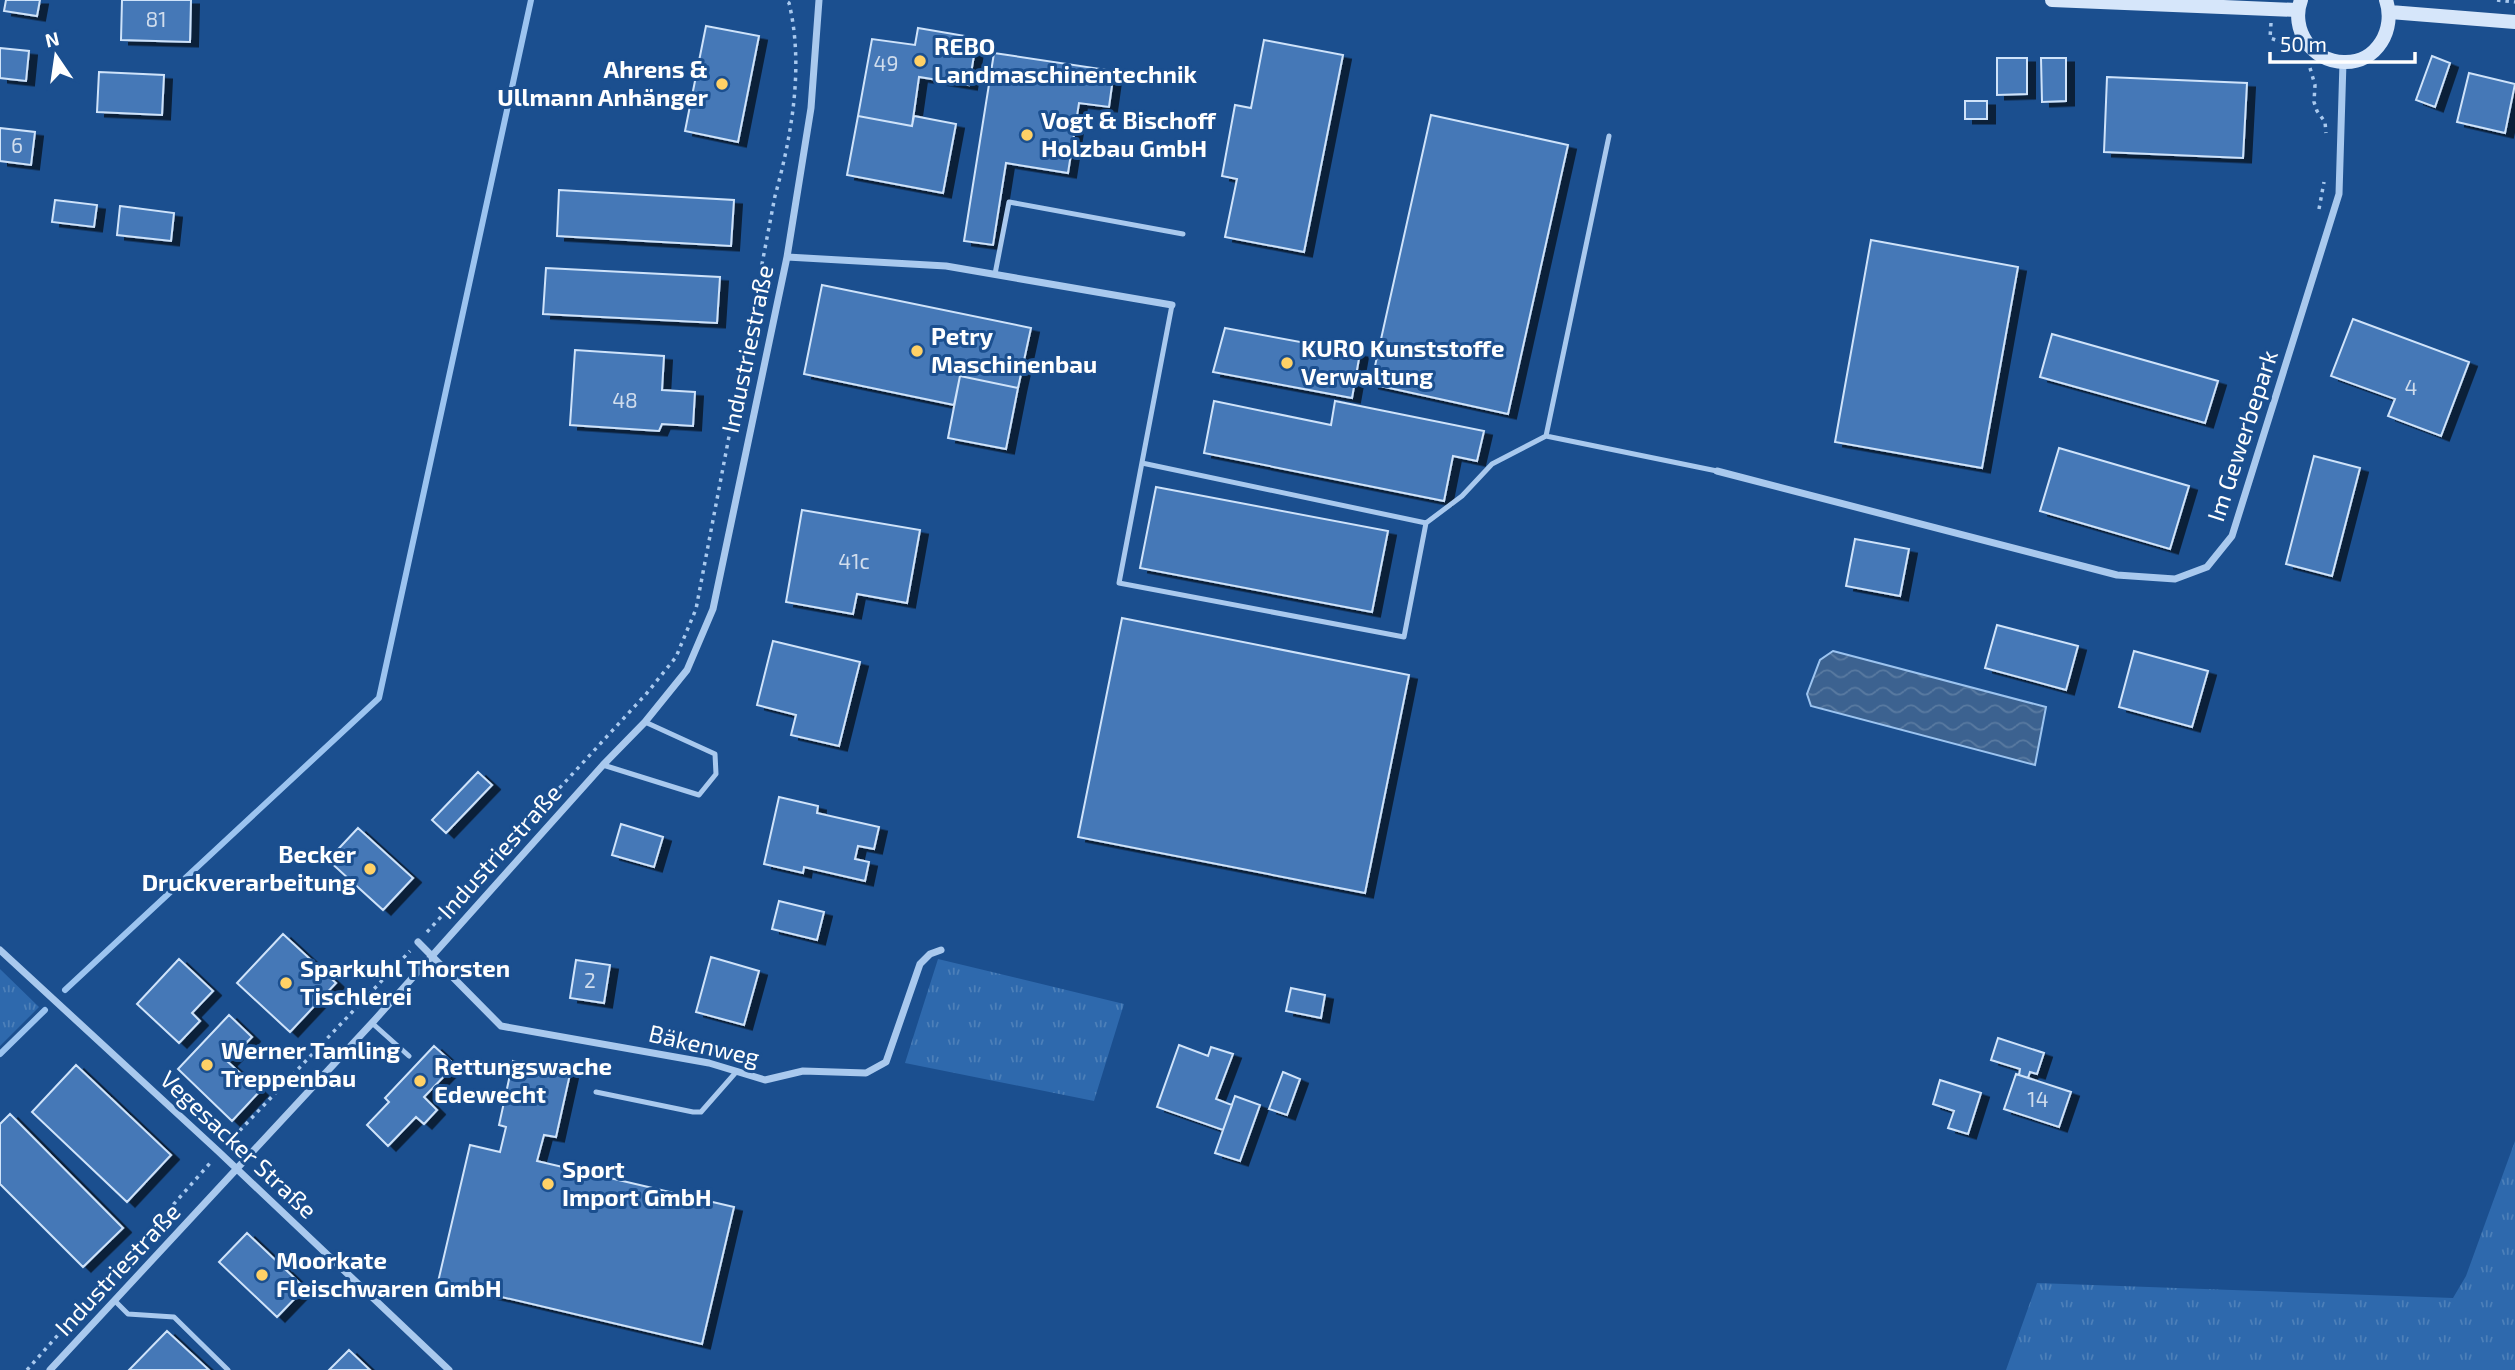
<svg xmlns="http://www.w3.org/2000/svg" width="2515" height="1370" viewBox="0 0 2515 1370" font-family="'Exo 2',sans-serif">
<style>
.grass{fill:url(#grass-tufts)}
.water{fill:url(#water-waves);stroke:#9cc4f0;stroke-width:2}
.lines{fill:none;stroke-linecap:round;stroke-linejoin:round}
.stream{stroke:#9cc4f0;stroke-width:6}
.building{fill:#4478b7;stroke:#cfe3fa;stroke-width:2;filter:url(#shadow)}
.path{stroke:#a9c9ee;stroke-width:3.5;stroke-dasharray:3.5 5;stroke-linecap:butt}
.service{stroke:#a9c9ee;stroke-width:5}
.minor{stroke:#a9c9ee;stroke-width:7}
.secondary{stroke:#d6e6fa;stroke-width:14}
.poi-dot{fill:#ffd166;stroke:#1b4f8f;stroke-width:2.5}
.labels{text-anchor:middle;stroke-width:6;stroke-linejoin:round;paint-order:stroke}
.number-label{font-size:21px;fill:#d0dded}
.poi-label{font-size:24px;font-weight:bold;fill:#fff;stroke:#1b4f8f;text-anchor:start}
.street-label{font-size:24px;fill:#fff;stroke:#1b4f8f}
</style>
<defs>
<pattern id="grass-tufts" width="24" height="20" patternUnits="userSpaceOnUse" patternTransform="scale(1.75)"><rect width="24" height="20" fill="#2e69ad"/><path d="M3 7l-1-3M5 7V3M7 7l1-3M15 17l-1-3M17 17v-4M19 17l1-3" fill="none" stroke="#4d80b9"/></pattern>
<pattern id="water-waves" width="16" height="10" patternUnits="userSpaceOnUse" patternTransform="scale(1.75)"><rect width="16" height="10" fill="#3c6290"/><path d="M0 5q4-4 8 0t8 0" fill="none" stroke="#597aa1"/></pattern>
<filter id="shadow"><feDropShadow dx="8" dy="4.5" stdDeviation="0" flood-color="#0009"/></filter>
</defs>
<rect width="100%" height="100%" fill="#1b4f8f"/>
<!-- grass -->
<path class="grass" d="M 938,959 L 1124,1004 L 1094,1101 L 905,1063 Z
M 0,969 L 39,1007 L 0,1046 Z
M 2515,1141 L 2515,1370 L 2006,1370 L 2037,1283 L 2453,1298 L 2466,1276 Z"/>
<!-- water -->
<path class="water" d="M 1833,651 L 2046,707 L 2035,765 L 1811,706 L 1807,694 L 1820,660 Z"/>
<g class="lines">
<!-- stream -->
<path class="stream" d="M 65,990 L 379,698 L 531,0
M 0,1054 L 45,1010"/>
</g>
<!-- building -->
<path class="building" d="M 6,0 L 40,0 L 37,16 L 4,11 Z
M 122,0 L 191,0 L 190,42 L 121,40 Z
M 706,26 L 759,36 L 738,142 L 685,131 Z
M 918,28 L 977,38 L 969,85 L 919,77 L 912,126 L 858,116 L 872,39 L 915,45 Z
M 1264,40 L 1343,55 L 1304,252 L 1225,237 L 1237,179 L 1222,176 L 1235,105 L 1251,108 Z
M 0,48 L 29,51 L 26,81 L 0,78 Z
M 994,53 L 1114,71 L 1109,107 L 1079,103 L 1068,173 L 1006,163 L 993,245 L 964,241 Z
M 2432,56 L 2450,63 L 2435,107 L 2416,100 Z
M 1997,58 L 2027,58 L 2027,94 L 1997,95 Z
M 2041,58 L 2066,58 L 2066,101 L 2042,102 Z
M 99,72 L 164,75 L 162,115 L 97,112 Z
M 2469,73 L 2515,84 L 2505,133 L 2457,122 Z
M 2107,77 L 2247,83 L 2243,158 L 2104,152 Z
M 1965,101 L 1987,101 L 1987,119 L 1965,119 Z
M 1431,115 L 1568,145 L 1508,414 L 1371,384 Z
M 858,116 L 912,126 L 914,116 L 956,124 L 943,193 L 847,175 Z
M 0,128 L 35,132 L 31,165 L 0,161 Z
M 559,190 L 734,200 L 731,246 L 557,236 Z
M 55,200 L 97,205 L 94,227 L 52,222 Z
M 120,206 L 174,213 L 171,241 L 117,235 Z
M 1871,240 L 2018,267 L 1982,468 L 1835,442 Z
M 546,268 L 720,277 L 717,323 L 543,314 Z
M 822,285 L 1031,328 L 1018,388 L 960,376 L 954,405 L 804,374 Z
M 2353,319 L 2469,362 L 2441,436 L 2388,416 L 2395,399 L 2331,376 Z
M 1225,328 L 1360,353 L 1352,398 L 1213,372 Z
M 2052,334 L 2218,381 L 2205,423 L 2040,377 Z
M 575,350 L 664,356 L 662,390 L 695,392 L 693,426 L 662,424 L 659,431 L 570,425 Z
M 960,376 L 1018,388 L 1006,449 L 948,438 Z
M 1214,401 L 1331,425 L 1335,401 L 1484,431 L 1477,461 L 1453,456 L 1444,501 L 1204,453 Z
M 2059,448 L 2189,486 L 2170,549 L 2040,511 Z
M 2314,456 L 2360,468 L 2332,576 L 2286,564 Z
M 1156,487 L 1388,531 L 1372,612 L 1140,568 Z
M 802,510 L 920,530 L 907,603 L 857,594 L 853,614 L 786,602 Z
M 1855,539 L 1909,549 L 1900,596 L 1846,586 Z
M 1122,618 L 1409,675 L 1365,893 L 1078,837 Z
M 1997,625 L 2078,646 L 2066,690 L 1985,668 Z
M 773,641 L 860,662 L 839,746 L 791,735 L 796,715 L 757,705 Z
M 2134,651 L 2208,671 L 2192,727 L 2119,707 Z
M 478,772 L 492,785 L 446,833 L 432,820 Z
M 779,797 L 818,806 L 817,813 L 879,827 L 874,849 L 858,846 L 855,859 L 869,862 L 865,881 L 804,867 L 803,873 L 764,864 Z
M 621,824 L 663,837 L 654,867 L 612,855 Z
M 358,828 L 413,878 L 383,910 L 328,860 Z
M 779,901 L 824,912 L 817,940 L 772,929 Z
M 283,934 L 336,983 L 290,1032 L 237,983 Z
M 711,957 L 759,971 L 744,1025 L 696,1012 Z
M 179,959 L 213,991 L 192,1013 L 200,1021 L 179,1043 L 137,1004 Z
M 576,960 L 610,965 L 604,1003 L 570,998 Z
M 1291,988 L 1325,995 L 1321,1018 L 1286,1011 Z
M 229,1015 L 252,1037 L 228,1062 L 260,1091 L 232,1121 L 178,1069 Z
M 1998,1038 L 2044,1053 L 2037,1074 L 2030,1072 L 2028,1078 L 2019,1075 L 2020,1069 L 1991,1060 Z
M 1179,1045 L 1208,1056 L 1211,1047 L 1233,1054 L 1216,1099 L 1232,1105 L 1223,1130 L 1157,1107 Z
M 434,1046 L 455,1065 L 424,1097 L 437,1110 L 424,1124 L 416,1117 L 388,1146 L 367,1125 L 389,1102 L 385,1098 Z
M 513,1061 L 570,1074 L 556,1137 L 544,1135 L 537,1161 L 734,1207 L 702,1344 L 438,1282 L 470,1145 L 500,1152 L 506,1127 L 499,1125 Z
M 76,1065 L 171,1155 L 127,1202 L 32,1112 Z
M 1283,1072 L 1300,1079 L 1287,1115 L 1269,1109 Z
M 2016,1074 L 2071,1092 L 2059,1127 L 2004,1109 Z
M 1940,1080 L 1981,1093 L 1968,1134 L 1948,1128 L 1954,1111 L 1933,1104 Z
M 1235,1096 L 1260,1105 L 1240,1161 L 1215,1153 Z
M 10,1114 L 123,1228 L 83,1267 L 0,1184 L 0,1124 Z
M 247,1233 L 305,1288 L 277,1317 L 219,1262 Z
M 167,1331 L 209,1370 L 129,1370 Z
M 349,1350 L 370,1370 L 329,1370 Z"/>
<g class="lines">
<!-- path -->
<path class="path" d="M 2497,0 L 2515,2
M 2271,23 L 2270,38 L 2288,44
M 2310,68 L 2315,85 L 2314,102 L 2317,111 L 2325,122 L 2326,133
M 2319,209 L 2324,182
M 427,932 L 647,693 L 676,657 L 696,609 L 775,196 C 792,135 804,65 789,3 L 784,0
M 228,1143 L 410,951
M 27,1370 L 211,1162"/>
<!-- service -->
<path class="service" d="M 1609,136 L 1546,436 L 1717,471
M 995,274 L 1009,202 L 1183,234
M 1142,463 L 1426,523 L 1404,637 L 1119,583 L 1172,305
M 1426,523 L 1462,496 L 1492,464 L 1546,436
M 603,765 L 699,795 L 716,774 L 715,754 L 645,722
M 372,1023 L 409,1056
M 596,1092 L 693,1112 L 701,1112 L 737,1071
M 115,1301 L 128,1314 L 174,1317 L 228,1370"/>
<!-- minor -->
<path class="minor" d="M 787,257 L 946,266 L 1172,305
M 1717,471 L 2117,575 L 2175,579 L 2207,567 L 2232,536 L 2339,194 L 2343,62
M 418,942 L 501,1026 L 709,1063 L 765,1080 L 803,1071 L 866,1073 L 886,1062 L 920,964 L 930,954 L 941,950
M 0,950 L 219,1152 L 449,1370
M 50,1370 L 372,1023 L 603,765 L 645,722 L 687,670 L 713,609 L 787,257 L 811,108 L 819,0"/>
<!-- secondary -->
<path class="secondary" d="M 2052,0 L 2297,10
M 2301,0 C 2290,29 2312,62 2344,62 C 2377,63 2396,29 2386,0
M 2390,12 L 2515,22"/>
</g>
<!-- markers -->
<g class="poi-dot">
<circle cx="920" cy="61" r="7"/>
<circle cx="722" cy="84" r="7"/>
<circle cx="1027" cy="135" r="7"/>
<circle cx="917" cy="351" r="7"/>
<circle cx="1287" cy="363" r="7"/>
<circle cx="370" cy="869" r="7"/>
<circle cx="286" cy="983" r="7"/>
<circle cx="207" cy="1065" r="7"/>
<circle cx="420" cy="1081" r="7"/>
<circle cx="548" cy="1184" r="7"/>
<circle cx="262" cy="1275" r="7"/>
</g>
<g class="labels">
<!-- number labels -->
<g class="number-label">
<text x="156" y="27">81</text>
<text x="886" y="71">49</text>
<text x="17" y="153">6</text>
<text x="2411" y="395">4</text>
<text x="625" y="408">48</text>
<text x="854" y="569">41c</text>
<text x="590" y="988">2</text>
<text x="2038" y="1107">14</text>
</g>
<!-- poi labels -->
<g class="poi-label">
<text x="934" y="55">REBO<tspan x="934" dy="28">Landmaschinentechnik</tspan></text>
<text x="708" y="78" text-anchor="end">Ahrens &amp;<tspan x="708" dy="28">Ullmann Anhänger</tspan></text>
<text x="1041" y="129">Vogt &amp; Bischoff<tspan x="1041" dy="28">Holzbau GmbH</tspan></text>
<text x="931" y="345">Petry<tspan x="931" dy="28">Maschinenbau</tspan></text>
<text x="1301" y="357">KURO Kunststoffe<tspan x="1301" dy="28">Verwaltung</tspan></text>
<text x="356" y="863" text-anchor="end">Becker<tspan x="356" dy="28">Druckverarbeitung</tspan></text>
<text x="300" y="977">Sparkuhl Thorsten<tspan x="300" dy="28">Tischlerei</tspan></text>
<text x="221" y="1059">Werner Tamling<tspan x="221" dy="28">Treppenbau</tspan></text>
<text x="434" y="1075">Rettungswache<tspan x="434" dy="28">Edewecht</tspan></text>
<text x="562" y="1178">Sport<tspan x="562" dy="28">Import GmbH</tspan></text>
<text x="276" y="1269">Moorkate<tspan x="276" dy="28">Fleischwaren GmbH</tspan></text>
</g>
<!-- street labels -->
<g class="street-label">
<text transform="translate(748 349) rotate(-78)" y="8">Industriestraße</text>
<text transform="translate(2243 436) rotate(-72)" y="8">Im Gewerbepark</text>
<text transform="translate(500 852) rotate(-48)" y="8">Industriestraße</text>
<text transform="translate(704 1046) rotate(13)" y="8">Bäkenweg</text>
<text transform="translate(238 1145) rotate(43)" y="8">Vegesacker Straße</text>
<text transform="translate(118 1270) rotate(-47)" y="8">Industriestraße</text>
</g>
</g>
<!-- north arrow -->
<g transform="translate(56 56) rotate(347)" stroke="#1b4f8f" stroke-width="5" paint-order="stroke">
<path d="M0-5L12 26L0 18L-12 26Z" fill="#ffffff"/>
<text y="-10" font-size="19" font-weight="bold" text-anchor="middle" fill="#ffffff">N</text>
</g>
<!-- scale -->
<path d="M2270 52v10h145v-10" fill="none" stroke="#ffffff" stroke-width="3.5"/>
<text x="2280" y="52" font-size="21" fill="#ffffff" stroke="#1b4f8f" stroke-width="5" paint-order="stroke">50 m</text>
</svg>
